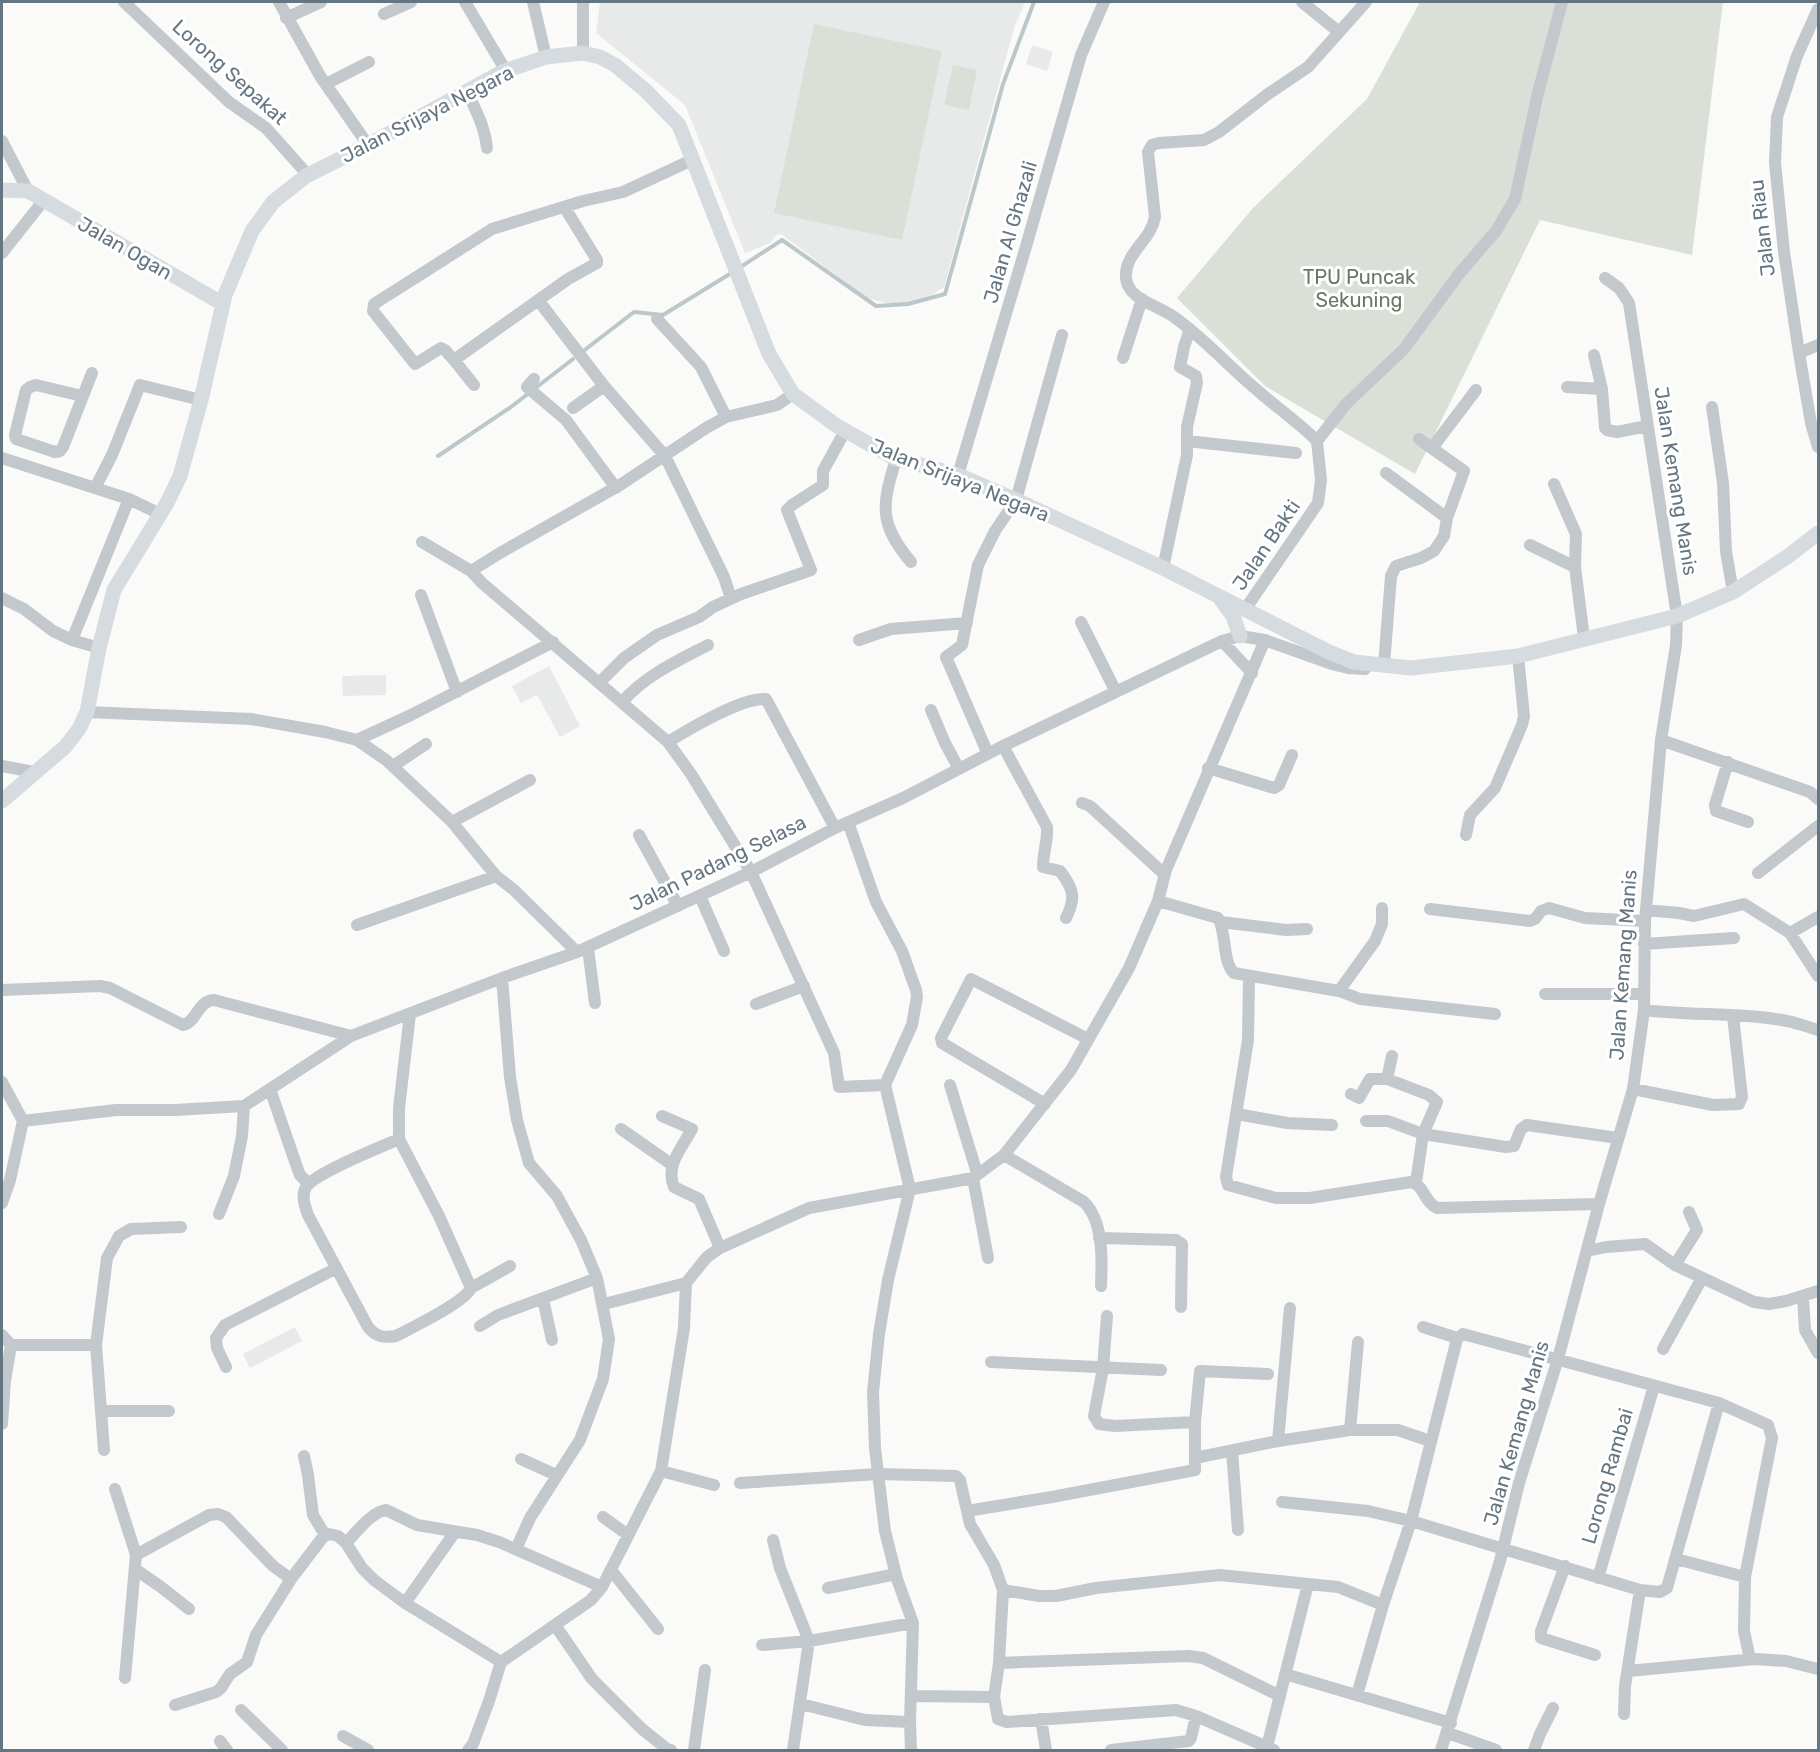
<svg xmlns="http://www.w3.org/2000/svg" width="1820" height="1752" viewBox="0 0 1820 1752" font-family="Rubik,sans-serif">
<style>
.built{fill:#e8e9e9}
.green{fill:#dadfd7}
.lines{fill:none;stroke-linecap:round;stroke-linejoin:round}
.stream{stroke:#bbc7cb;stroke-width:4}
.minor{stroke:#c3c8cc;stroke-width:12}
.major{stroke:#d6dbdf;stroke-width:15}
.labels{text-anchor:middle;stroke-width:6;stroke-linejoin:round;paint-order:stroke}
.street-label{font-size:20px;fill:#657683;stroke:#fff}
.park-label{font-size:20px;fill:#687a64;stroke:#fff}
</style>
<rect width="100%" height="100%" fill="#fafaf8"/>
<!-- built -->
<path class="built" d="M 600,2 L 1025,2 L 1014,28 L 944,287 L 930,296 L 912,303 L 886,303 L 867,298 L 781,234 L 776,235 L 770,243 L 745,253 L 685,105 L 596,33 Z
M 1032,45 L 1053,52 L 1047,71 L 1026,64 Z
M 549,666 L 580,726 L 560,737 L 537,695 L 521,703 L 512,686 Z
M 386,675 L 386,695 L 343,696 L 342,676 Z
M 295,1327 L 302,1341 L 250,1368 L 243,1354 Z"/>
<!-- green -->
<path class="green" d="M 1420,2 L 1723,2 L 1692,255 L 1540,220 L 1415,474 L 1265,386 L 1177,298 L 1254,207 L 1367,99 Z
M 814,24 L 942,51 L 902,240 L 774,213 Z
M 953,65 L 977,70 L 969,110 L 944,105 Z"/>
<g class="lines">
<!-- stream -->
<path class="stream" d="M 739,268 L 782,240 L 876,306 L 908,304 L 945,294 L 1003,84 L 1034,2
M 582,352 L 634,312 L 663,315 L 733,272
M 438,456 L 511,407 L 573,359"/>
<!-- minor -->
<path class="minor" d="M 124,2 L 229,102 L 266,128 L 308,175
M 279,2 L 320,76 L 368,145
M 465,2 L 506,71
M 533,2 L 546,57
M 583,2 L 583,53
M 1302,2 L 1339,32
M 1818,9 L 1797,56 L 1777,117 L 1775,163 L 1784,252 L 1799,353 L 1811,423 L 1818,447
M 384,14 L 411,2
M 286,18 L 321,2
M 326,84 L 369,62
M 467,92 C 476,110 485,128 487,148
M 2,141 L 28,191
M 2,253 L 44,200
M 538,300 L 604,386 L 665,456 L 724,577 L 731,598
M 657,319 L 701,367 L 726,417
M 1799,353 L 1818,345
M 1594,355 L 1602,389 L 1605,428 L 1607,430 L 1617,432 L 1647,426
M 1123,358 L 1142,299
M 454,360 L 445,350 L 441,348 L 415,364 L 377,316 L 373,311 L 374,304 L 492,229 L 583,201 L 623,192 L 692,160
M 534,379 L 527,387 L 566,420 L 616,488
M 474,385 L 454,360 L 568,279 L 597,263 L 597,260 L 565,208
M 1567,387 L 1602,389
M 793,394 L 777,405 L 726,417 L 706,428 L 620,485 L 500,553 L 471,571 L 482,583 L 668,742 L 691,774 L 751,872 L 834,1053 L 839,1087 L 885,1085
M 82,396 L 36,385 L 30,387 L 26,390 L 15,435 L 16,439 L 55,452 L 60,451 L 63,447 L 92,373
M 1712,407 L 1723,483 L 1726,551 L 1733,592
M 573,408 L 604,386
M 1187,441 L 1296,453
M 1317,441 L 1346,404 L 1404,349 L 1459,274 L 1496,231 L 1515,199 L 1538,93 L 1562,2
M 1432,448 L 1476,390
M 2,458 L 129,499 L 160,514
M 896,459 C 882,505 878,523 911,562
M 1386,473 L 1447,518
M 958,475 L 1025,250 L 1081,55 L 1104,2
M 1554,484 L 1576,534 L 1575,567 L 1584,638
M 95,488 L 112,455 L 140,385 L 201,400
M 422,542 L 471,571
M 1530,545 L 1575,567
M 1163,568 L 1187,455 L 1187,427 L 1197,383 L 1196,376 L 1180,367 L 1184,347 L 1190,329
M 421,595 L 457,692
M 2,598 L 24,609 L 53,631 L 72,640 L 99,648
M 1246,608 L 1318,503 L 1321,480 L 1317,441 C 1298,422 1276,407 1257,390 C 1228,366 1204,338 1174,317 C 1158,305 1128,300 1126,278 C 1124,253 1151,241 1155,217 L 1148,152 L 1152,145 L 1159,143 L 1204,140 L 1219,132 L 1268,94 L 1308,67 L 1366,2
M 1081,622 L 1116,692
M 72,640 L 129,499
M 859,640 L 891,629 L 967,623
M 1222,641 L 1252,673
M 1384,665 L 1391,576 L 1396,566 L 1421,558 L 1434,551 L 1444,536 L 1447,518 L 1464,471 L 1419,439
M 600,682 L 624,658 L 657,635 L 699,617 L 713,607 L 741,594 L 811,570 L 787,510 L 792,505 L 823,485 L 823,471 L 845,431
M 622,702 C 646,675 677,661 708,645
M 931,710 L 945,743 L 959,769
M 87,712 L 251,719 L 325,732 L 357,740 L 386,760 L 452,822 L 496,876 L 514,890 L 577,952 L 751,872 L 835,828 L 903,798 L 1003,746 L 1222,641 L 1240,636 L 1265,640 L 1332,664 L 1348,668 L 1365,669
M 357,740 L 411,715 L 553,642
M 1661,740 L 1810,792 L 1818,799
M 668,742 C 689,729 743,697 766,699 L 835,828
M 1003,746 L 1047,827 C 1048,840 1043,853 1043,867 L 1060,871 C 1074,889 1076,898 1066,918
M 988,754 L 946,657 L 962,645 L 978,565 L 995,531 L 1016,500 L 1062,335
M 1728,762 L 1715,805 L 1716,811 L 1748,822
M 2,766 L 34,772
M 393,766 L 426,744
M 1208,768 L 1274,788 L 1279,785 L 1292,755
M 1082,803 L 1090,806 L 1164,874
M 452,822 L 530,780
M 848,822 L 876,902 L 902,951 L 916,990 L 917,997 L 912,1025 L 885,1085 L 910,1189 L 888,1280 L 879,1334 L 873,1392 L 875,1448 L 885,1531 L 897,1579 L 913,1623 L 910,1722 L 911,1750
M 639,835 L 678,906
M 1466,835 L 1470,815 L 1495,788 L 1522,725 L 1524,716 L 1518,656
M 1758,873 L 1818,826
M 700,896 L 724,951
M 1158,901 L 1218,918 C 1227,933 1222,962 1234,973 L 1339,991 L 1360,999 L 1495,1014
M 1430,909 L 1530,921 L 1535,919 L 1541,911 L 1549,908 L 1585,918 L 1645,921
M 1646,910 L 1679,913 L 1694,916 L 1744,904 L 1790,933 L 1818,976
M 1221,922 L 1286,930 L 1307,929
M 357,925 L 496,876
M 1790,933 L 1818,917
M 1644,944 L 1734,938
M 588,948 L 595,1003
M 1249,977 L 1248,1040 L 1226,1177 L 1228,1185 L 1276,1198 L 1310,1198 L 1411,1182 C 1425,1186 1424,1202 1437,1208 L 1599,1204
M 502,978 L 510,1077 L 517,1120 L 529,1163 L 557,1196 L 581,1240 L 597,1278 L 609,1339 L 603,1379 L 580,1440 L 530,1518 L 516,1549
M 2,990 L 100,986 L 110,988 L 183,1025 C 197,1022 197,1001 214,1000 L 351,1036
M 1339,991 L 1375,941 L 1382,924 L 1382,908
M 1545,994 L 1644,994
M 756,1004 L 804,986
M 1644,1010 C 1690,1016 1742,1012 1787,1021 C 1798,1023 1808,1027 1818,1030
M 1392,1056 L 1387,1079 L 1429,1095 L 1437,1102 L 1423,1134 L 1416,1183
M 2,1082 L 23,1121 L 10,1180 L 2,1203
M 950,1085 L 977,1173
M 270,1089 L 297,1167 L 300,1175 L 309,1184
M 1633,1089 L 1713,1105 L 1739,1104 L 1742,1097 L 1733,1016
M 1351,1094 L 1359,1098 L 1370,1079 L 1387,1079
M 1045,1104 L 942,1043 L 941,1038 L 971,979 L 1088,1039
M 1237,1114 L 1287,1123 L 1332,1125
M 662,1116 L 692,1129 C 682,1148 665,1165 674,1187 L 699,1199 L 720,1248
M 23,1121 L 116,1110 L 175,1110 L 244,1106 L 351,1036 L 502,978 L 577,952
M 1366,1121 L 1388,1121 L 1423,1134 L 1506,1147 L 1514,1146 L 1521,1129 L 1527,1125 L 1618,1138
M 621,1129 L 671,1164
M 399,1139 C 381,1147 315,1173 306,1187 C 301,1196 305,1206 308,1215 L 368,1327 C 376,1337 384,1338 396,1336 C 413,1327 464,1303 471,1288 L 439,1216 L 399,1139 L 399,1108 L 410,1014
M 1004,1155 L 1084,1202 C 1104,1222 1102,1260 1101,1286
M 973,1178 L 988,1258
M 219,1214 L 234,1176 L 242,1136 L 244,1106
M 1099,1238 L 1176,1240 L 1182,1244 L 1181,1307
M 1587,1251 L 1606,1247 L 1645,1244 L 1675,1265 L 1754,1302 L 1769,1304 L 1786,1301 L 1818,1291
M 1675,1265 L 1697,1230 L 1689,1212
M 471,1288 L 510,1266
M 1803,1296 L 1805,1330 L 1818,1353
M 543,1299 L 552,1340
M 604,1304 L 686,1283
M 1107,1316 L 1103,1368 L 1094,1416 L 1099,1424 L 1115,1426 L 1195,1422
M 480,1326 L 498,1315 L 597,1278
M 1423,1327 L 1457,1338
M 2,1335 L 11,1345 L 96,1345 L 104,1450
M 96,1345 L 107,1258 L 119,1236 L 131,1229 L 181,1227
M 1663,1349 L 1702,1278
M 991,1362 L 1161,1370
M 226,1367 L 217,1348 L 216,1338 L 225,1325 L 335,1269
M 101,1411 L 169,1411
M 2,1424 L 5,1381 L 11,1345
M 1350,1430 L 1358,1342
M 1278,1441 L 1290,1308
M 1232,1451 L 1238,1530
M 304,1456 L 308,1475 L 313,1515 L 325,1535
M 1195,1458 L 1195,1422 L 1200,1371 L 1268,1374
M 521,1459 L 556,1475
M 661,1471 L 714,1485
M 740,1483 L 878,1474 L 956,1476 L 960,1480 L 970,1524 L 994,1565 L 1003,1590 L 999,1663 L 994,1697
M 115,1489 L 136,1555
M 1282,1502 L 1368,1511 L 1411,1521 L 1640,1590 L 1660,1592 L 1667,1588 L 1719,1403
M 967,1511 L 1052,1497 L 1195,1470 L 1195,1458 L 1278,1441 L 1350,1430 L 1398,1430 L 1430,1441
M 603,1517 L 628,1535
M 773,1540 L 780,1568 L 809,1641 L 793,1750
M 346,1543 C 356,1533 371,1512 386,1510 L 417,1525 L 477,1535 L 499,1542 L 602,1587
M 1676,1559 L 1745,1577
M 1565,1566 L 1541,1631 L 1541,1638 L 1595,1655
M 135,1569 L 161,1587 L 189,1609
M 611,1570 L 658,1629
M 1598,1578 L 1654,1386
M 828,1588 L 896,1574
M 1003,1590 L 1039,1596 L 1056,1596 L 1096,1588 L 1220,1575 L 1308,1584
M 405,1603 L 455,1532
M 555,1625 L 592,1679 L 642,1729 L 667,1749 L 671,1750
M 762,1645 L 809,1641 L 913,1623
M 999,1663 L 1188,1656 L 1203,1658 L 1280,1696
M 1628,1671 L 1755,1659 L 1786,1661 L 1818,1669
M 1285,1674 L 1451,1723
M 125,1678 L 136,1555 L 209,1515 L 218,1514 L 226,1517 L 273,1566 L 291,1579 L 323,1537 L 329,1534 L 338,1536 L 346,1543 L 362,1568 L 374,1580 L 405,1603 L 501,1662
M 1357,1695 L 1383,1605
M 912,1696 L 994,1697 L 998,1719 L 1007,1722 L 1176,1710 L 1196,1716 L 1274,1750
M 801,1704 L 865,1720 L 910,1722
M 175,1705 L 216,1692 L 221,1688 L 230,1674 L 247,1662 L 256,1635 L 291,1579
M 241,1710 L 282,1750
M 1624,1714 L 1625,1686 L 1640,1590
M 1041,1719 L 1046,1750
M 1448,1733 L 1496,1750
M 343,1736 L 368,1750
M 220,1741 L 227,1750
M 1267,1747 L 1308,1584 L 1338,1587 L 1383,1605 L 1411,1521 L 1457,1339 L 1463,1334 L 1719,1403 L 1768,1425 L 1772,1438 L 1745,1577 L 1744,1631 L 1750,1659
M 468,1750 L 473,1744 L 489,1701 L 501,1662 L 591,1600 L 602,1587 L 661,1471 L 684,1328 L 686,1283 L 707,1257 L 720,1248 L 809,1208 L 973,1178 L 1004,1155 L 1071,1070 L 1129,968 L 1158,901 L 1166,870 L 1265,640
M 694,1750 L 705,1670
M 1111,1750 L 1189,1741 L 1191,1738 L 1196,1716
M 1441,1750 L 1500,1561 L 1519,1483 L 1558,1359 L 1599,1204 L 1633,1089 L 1644,1010 L 1645,921 L 1661,740 L 1676,645 L 1677,616 L 1629,303 L 1619,288 L 1605,278
M 1534,1750 L 1540,1734 L 1553,1708"/>
<!-- major -->
<path class="major" d="M 2,190 L 28,191 L 223,304
M 1220,598 L 1233,616 L 1240,636
M 2,801 L 65,747 L 79,729 L 87,712 L 99,648 L 114,590 L 167,503 L 180,476 L 201,400 L 225,295 L 252,231 L 273,202 L 306,176 L 368,145 L 502,72 L 546,57 L 583,53 L 600,57 L 615,65 L 646,91 L 679,125 L 769,354 L 793,394 L 837,426 L 894,458 L 958,475 L 1016,500 L 1163,568 L 1329,652 L 1354,662 L 1411,668 L 1518,656 L 1677,616 L 1733,592 L 1787,557 L 1818,533"/>
</g>
<g class="labels">
<!-- street labels -->
<g class="street-label">
<text transform="translate(230 72) rotate(42)" y="7">Lorong Sepakat</text>
<text transform="translate(427 114) rotate(-27)" y="7">Jalan Srijaya Negara</text>
<text transform="translate(1762 228) rotate(-97)" y="7">Jalan Riau</text>
<text transform="translate(1010 232) rotate(-74)" y="7">Jalan Al Ghazali</text>
<text transform="translate(125 248) rotate(30)" y="7">Jalan Ogan</text>
<text transform="translate(960 480) rotate(22)" y="7">Jalan Srijaya Negara</text>
<text transform="translate(1676 481) rotate(81)" y="7">Jalan Kemang Manis</text>
<text transform="translate(1266 545) rotate(-56)" y="7">Jalan Bakti</text>
<text transform="translate(718 863) rotate(-26)" y="7">Jalan Padang Selasa</text>
<text transform="translate(1623 965) rotate(-86)" y="7">Jalan Kemang Manis</text>
<text transform="translate(1516 1433) rotate(-74)" y="7">Jalan Kemang Manis</text>
<text transform="translate(1607 1476) rotate(-74)" y="7">Lorong Rambai</text>
</g>
<!-- park labels -->
<g class="park-label">
<text x="1359" y="284">TPU Puncak<tspan x="1359" dy="23">Sekuning</tspan></text>
</g>
</g>
<!-- border -->
<rect width="1820" height="1752" fill="none" stroke="#657683" stroke-width="6"/>
</svg>
